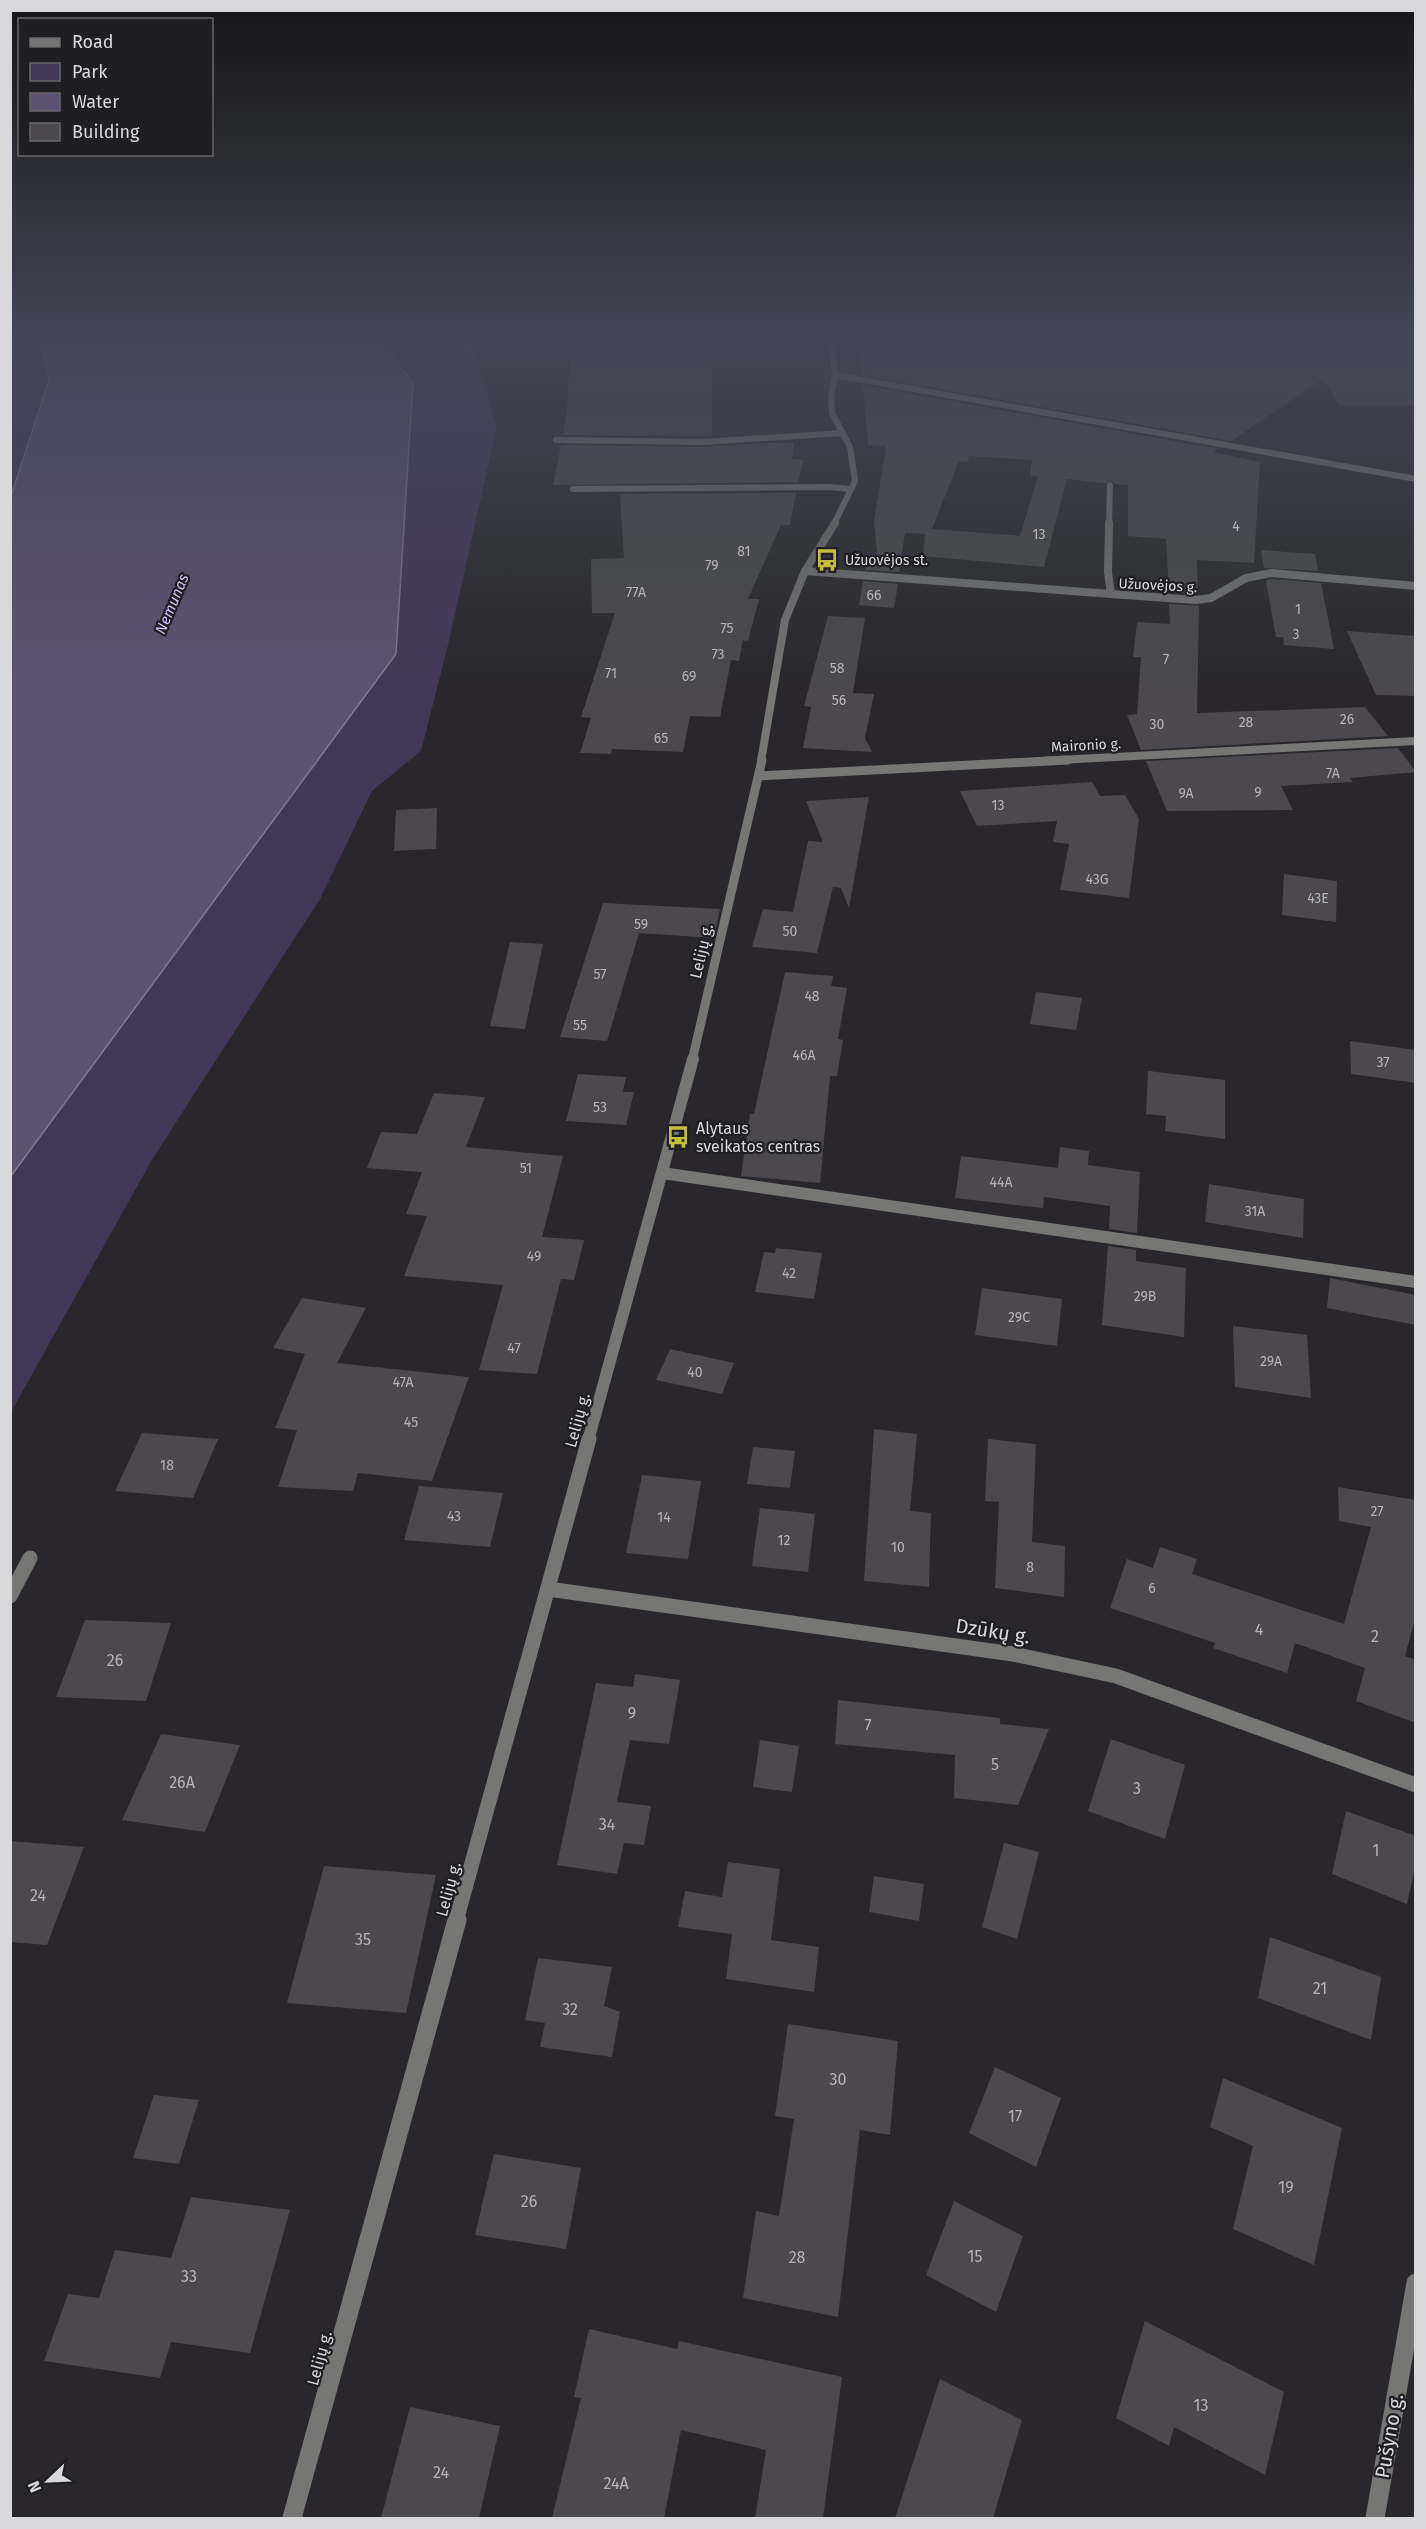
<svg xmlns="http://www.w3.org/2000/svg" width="1426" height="2529" viewBox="0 0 1426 2529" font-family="'Fira Sans',sans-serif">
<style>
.green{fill:#433757}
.water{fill:#5e5273;stroke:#837a92;stroke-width:1.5}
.building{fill:#4b494d;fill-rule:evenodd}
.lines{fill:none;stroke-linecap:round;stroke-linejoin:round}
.minor-far5{stroke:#767674;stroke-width:6}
.minor-far4{stroke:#767674;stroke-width:8}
.minor-far3{stroke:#767674;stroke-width:9}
.minor-far2{stroke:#767674;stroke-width:12}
.minor-far1{stroke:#767674;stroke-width:15}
.minor{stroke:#767674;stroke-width:19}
.labels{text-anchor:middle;stroke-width:4.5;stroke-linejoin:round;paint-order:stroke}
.number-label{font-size:14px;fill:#b6b4b8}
.far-poi-label{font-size:14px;fill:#d9d8db;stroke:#1f1e22;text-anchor:start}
.far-street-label{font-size:14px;fill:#d9d8db;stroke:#1f1e22}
.far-water-label{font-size:15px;font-style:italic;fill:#d5c0fc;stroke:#1f1e22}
.street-label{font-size:16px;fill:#d9d8db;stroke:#1f1e22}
.poi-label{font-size:16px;fill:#d9d8db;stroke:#1f1e22;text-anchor:start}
.near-number-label{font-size:16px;fill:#b6b4b8}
.near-street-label{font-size:20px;fill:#d9d8db;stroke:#1f1e22}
</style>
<rect width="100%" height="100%" fill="#29272b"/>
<!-- green -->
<path class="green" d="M 11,336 L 40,336 L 49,380 L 11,499 Z
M 377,336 L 463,336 L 472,345 L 497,426 L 448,645 L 421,751 L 372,791 L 320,899 L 153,1158 L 11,1412 L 11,1176 L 396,654 L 413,383 Z"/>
<!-- water -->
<path class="water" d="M 40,336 L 377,336 L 413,383 L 396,654 L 11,1176 L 10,499 L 49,380 Z"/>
<!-- building -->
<path class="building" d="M 681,336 L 712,336 L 712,436 L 563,435 L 567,412 L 570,352 L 680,353 Z
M 866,336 L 898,336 L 899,341 L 979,341 L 977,336 L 1059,336 L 1063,344 L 1189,349 L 1188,348 L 1304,349 L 1292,336 L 1401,338 L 1416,352 L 1416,405 L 1339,405 L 1323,379 L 1231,441 L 862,375 L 860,342 L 867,342 Z
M 863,385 L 1218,449 L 1213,452 L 1260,462 L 1254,563 L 1197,560 L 1198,594 L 1169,592 L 1166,539 L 1128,536 L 1128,485 L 1115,484 L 1111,480 L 1105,483 L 1067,479 L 1044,567 L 923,556 L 925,534 L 905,533 L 899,572 L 865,570 L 868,555 L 877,554 L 874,521 L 886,446 L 868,445 ZM 969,456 L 1032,460 L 1030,476 L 1038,476 L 1020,536 L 932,529 L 959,461 L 968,462 Z
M 764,443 L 794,443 L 792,459 L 803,460 L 798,482 L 553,485 L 561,445 L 703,447 Z
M 796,493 L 790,525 L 781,525 L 748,599 L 759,599 L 748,641 L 743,640 L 739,661 L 731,660 L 720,717 L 690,716 L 683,752 L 612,749 L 611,754 L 580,753 L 591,718 L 581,717 L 615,613 L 592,613 L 591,559 L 624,558 L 620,494 Z
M 1261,550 L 1315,554 L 1318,571 L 1264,568 Z
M 1272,579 L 1321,583 L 1334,649 L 1284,645 L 1283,637 L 1276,637 L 1266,580 Z
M 863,581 L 898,584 L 894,608 L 859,605 Z
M 1169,604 L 1199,606 L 1197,713 L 1365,707 L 1388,736 L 1141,750 L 1127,715 L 1137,714 L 1141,657 L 1133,657 L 1137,622 L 1170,624 Z
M 828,616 L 865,618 L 853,693 L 874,694 L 865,738 L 872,752 L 803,748 L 811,707 L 804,706 Z
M 1347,631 L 1416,636 L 1416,696 L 1376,695 Z
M 1398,748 L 1416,772 L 1350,778 L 1353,782 L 1281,786 L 1293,810 L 1167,811 L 1146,761 Z
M 1092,782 L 1100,796 L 1125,795 L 1139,819 L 1129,898 L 1060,890 L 1069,844 L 1053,842 L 1057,821 L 977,826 L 960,791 Z
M 869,797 L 849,908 L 841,888 L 833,887 L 817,953 L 752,947 L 763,909 L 793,912 L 808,841 L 823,842 L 806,801 Z
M 437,808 L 436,849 L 394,851 L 396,810 Z
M 1284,874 L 1337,881 L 1336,922 L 1282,915 Z
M 603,903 L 720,909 L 714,938 L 639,933 L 607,1041 L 560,1037 Z
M 510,942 L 543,944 L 525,1029 L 490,1026 Z
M 785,972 L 833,976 L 831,986 L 847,988 L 838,1039 L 843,1040 L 837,1076 L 830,1076 L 820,1183 L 741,1176 L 750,1114 L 754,1114 Z
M 1036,992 L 1082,998 L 1076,1030 L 1030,1024 Z
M 1350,1041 L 1416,1050 L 1416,1083 L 1351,1074 Z
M 1148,1071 L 1225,1080 L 1225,1139 L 1165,1131 L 1166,1116 L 1146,1114 Z
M 578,1074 L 626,1077 L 623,1092 L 634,1092 L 626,1125 L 566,1121 Z
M 434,1093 L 485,1097 L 466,1147 L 563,1156 L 542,1237 L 584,1240 L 574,1280 L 561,1279 L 537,1374 L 479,1370 L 503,1285 L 404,1276 L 427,1216 L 406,1214 L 422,1172 L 367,1168 L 381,1132 L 417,1134 Z
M 1060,1147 L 1089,1151 L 1088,1165 L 1140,1172 L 1137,1233 L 1109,1229 L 1110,1206 L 1044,1197 L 1043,1208 L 955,1198 L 961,1156 L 1058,1168 Z
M 1209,1184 L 1304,1199 L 1303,1238 L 1205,1222 Z
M 1108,1246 L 1136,1250 L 1136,1261 L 1186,1268 L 1184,1337 L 1102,1325 Z
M 776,1248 L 822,1253 L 814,1299 L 755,1292 L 764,1252 L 775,1253 Z
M 1330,1278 L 1416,1295 L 1416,1325 L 1327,1308 Z
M 982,1288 L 1062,1299 L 1057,1346 L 975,1335 Z
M 302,1298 L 366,1308 L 337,1363 L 469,1377 L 432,1481 L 358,1473 L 353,1491 L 278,1487 L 297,1430 L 275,1428 L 305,1354 L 273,1348 Z
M 1233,1326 L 1307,1335 L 1311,1398 L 1235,1387 Z
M 670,1349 L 734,1363 L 722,1394 L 656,1380 Z
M 874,1429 L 917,1434 L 910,1511 L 931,1513 L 929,1587 L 864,1581 Z
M 142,1433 L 218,1439 L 193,1498 L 115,1491 Z
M 988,1439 L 1036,1444 L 1032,1542 L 1065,1546 L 1064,1597 L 995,1588 L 999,1502 L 985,1501 Z
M 753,1447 L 795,1451 L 790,1488 L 747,1484 Z
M 642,1475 L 701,1481 L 688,1559 L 626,1553 Z
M 419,1486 L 503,1493 L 490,1547 L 404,1540 Z
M 1338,1487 L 1416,1500 L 1416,1615 L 1405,1656 L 1416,1660 L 1416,1723 L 1356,1701 L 1365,1668 L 1295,1643 L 1287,1673 L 1213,1648 L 1215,1643 L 1110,1608 L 1127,1559 L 1153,1568 L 1160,1547 L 1197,1559 L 1192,1574 L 1344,1624 L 1371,1527 L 1339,1521 Z
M 760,1508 L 815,1514 L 808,1572 L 752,1566 Z
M 85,1620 L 171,1623 L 146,1701 L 56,1697 Z
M 635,1674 L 680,1680 L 669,1744 L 630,1740 L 617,1802 L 651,1806 L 644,1845 L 624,1843 L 617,1874 L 557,1865 L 596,1683 L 633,1687 Z
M 838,1700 L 1000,1718 L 1000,1724 L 1049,1729 L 1018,1805 L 954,1798 L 955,1755 L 835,1744 Z
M 161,1734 L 240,1745 L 205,1832 L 122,1820 Z
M 1111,1739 L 1185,1765 L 1165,1839 L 1088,1811 Z
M 760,1740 L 799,1746 L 792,1792 L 753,1787 Z
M 1346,1811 L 1416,1836 L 1416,1863 L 1407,1904 L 1332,1874 Z
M 10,1841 L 84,1847 L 47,1945 L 10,1942 Z
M 1004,1843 L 1039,1852 L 1017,1939 L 982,1927 Z
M 728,1862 L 780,1869 L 771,1940 L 819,1947 L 814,1992 L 726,1979 L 732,1934 L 678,1927 L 685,1891 L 722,1897 Z
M 324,1866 L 436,1875 L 406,2013 L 287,2003 Z
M 874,1876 L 924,1884 L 919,1921 L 869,1912 Z
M 1270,1937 L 1381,1977 L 1371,2040 L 1258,1998 Z
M 538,1958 L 612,1967 L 604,2006 L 620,2012 L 612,2057 L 540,2047 L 545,2023 L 525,2020 Z
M 788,2024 L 898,2041 L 890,2135 L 860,2130 L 838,2317 L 743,2298 L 756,2211 L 779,2216 L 794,2119 L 775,2116 Z
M 995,2067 L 1061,2098 L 1036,2167 L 969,2133 Z
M 1223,2078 L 1342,2128 L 1314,2265 L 1233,2229 L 1253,2146 L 1210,2127 Z
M 154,2095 L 199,2100 L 179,2164 L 133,2158 Z
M 494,2154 L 581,2168 L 566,2249 L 475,2235 Z
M 191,2197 L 290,2210 L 250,2353 L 171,2342 L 160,2378 L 44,2361 L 68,2294 L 99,2298 L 115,2250 L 171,2258 Z
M 954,2201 L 1023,2236 L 996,2312 L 926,2275 Z
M 1145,2321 L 1284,2392 L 1265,2475 L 1174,2427 L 1169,2446 L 1116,2418 Z
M 589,2329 L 677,2349 L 679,2341 L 842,2377 L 823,2518 L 755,2518 L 766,2450 L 681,2430 L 664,2518 L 552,2518 L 581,2398 L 574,2397 Z
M 940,2379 L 1022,2420 L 993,2518 L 895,2518 Z
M 410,2407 L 500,2426 L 479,2518 L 381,2518 Z"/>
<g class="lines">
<!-- minor-far5 -->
<path class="minor-far5" d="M 457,336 L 469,349
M 831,336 L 835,375 L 831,397 L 832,413 L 850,447 L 855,481 L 834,524
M 667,347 L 668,336
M 835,375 L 1416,479
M 556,440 L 703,442 L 843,433
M 573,489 L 829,487 L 851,489
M 1109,524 L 1110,485"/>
<!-- minor-far4 -->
<path class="minor-far4" d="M 1109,523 L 1108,572 L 1111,594 L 1196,600 L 1211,598 L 1246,578 L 1272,573 L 1416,586
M 805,571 L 1111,594
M 761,761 L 785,620 L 805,571 L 835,523
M 1040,761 L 1416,741"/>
<!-- minor-far3 -->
<path class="minor-far3" d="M 759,776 L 1068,760
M 692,1061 L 762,760"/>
<!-- minor-far2 -->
<path class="minor-far2" d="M 662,1173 L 1416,1282
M 588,1441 L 693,1059"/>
<!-- minor-far1 -->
<path class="minor-far1" d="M 548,1589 L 1013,1654 L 1116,1676 L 1416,1785
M 10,1596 L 30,1558
M 456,1921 L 589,1439"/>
<!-- minor -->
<path class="minor" d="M 292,2518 L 457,1920
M 1375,2518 L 1416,2283"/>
</g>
<!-- sky -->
<linearGradient id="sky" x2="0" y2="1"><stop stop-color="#171518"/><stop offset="0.49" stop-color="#434755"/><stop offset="1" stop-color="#434755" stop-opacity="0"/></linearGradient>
<rect width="1426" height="690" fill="url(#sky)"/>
<!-- icons -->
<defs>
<g id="bus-bare" transform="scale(1.8)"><path d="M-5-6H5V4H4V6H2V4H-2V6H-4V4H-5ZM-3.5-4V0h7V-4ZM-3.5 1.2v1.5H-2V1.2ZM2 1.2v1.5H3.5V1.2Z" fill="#c4bd3e" stroke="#1f1e22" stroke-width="2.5" paint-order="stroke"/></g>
</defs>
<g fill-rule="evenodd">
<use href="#bus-bare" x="827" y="560"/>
<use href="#bus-bare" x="678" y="1137"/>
</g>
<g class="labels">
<!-- number labels -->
<g class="number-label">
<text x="1236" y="531">4</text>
<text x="1039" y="539">13</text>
<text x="744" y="556">81</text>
<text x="712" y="570">79</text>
<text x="636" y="597">77A</text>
<text x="874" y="600">66</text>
<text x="1298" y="614">1</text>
<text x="727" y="633">75</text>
<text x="1296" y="639">3</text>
<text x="718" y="659">73</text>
<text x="1166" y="664">7</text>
<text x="837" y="673">58</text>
<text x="611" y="678">71</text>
<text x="689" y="681">69</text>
<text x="839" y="705">56</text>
<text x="1347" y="724">26</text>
<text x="1246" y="727">28</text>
<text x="1157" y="729">30</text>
<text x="661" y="743">65</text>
<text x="1333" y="778">7A</text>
<text x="1258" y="797">9</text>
<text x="1186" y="798">9A</text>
<text x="998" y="810">13</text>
<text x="1097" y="884">43G</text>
<text x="1318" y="903">43E</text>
<text x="641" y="929">59</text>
<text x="790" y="936">50</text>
<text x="600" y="979">57</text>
<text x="812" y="1001">48</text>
<text x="580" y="1030">55</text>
<text x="804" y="1060">46A</text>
<text x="1383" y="1067">37</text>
<text x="600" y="1112">53</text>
<text x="526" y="1173">51</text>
<text x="1001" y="1187">44A</text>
<text x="1255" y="1216">31A</text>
<text x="534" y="1261">49</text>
<text x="789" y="1278">42</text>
<text x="1145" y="1301">29B</text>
<text x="1019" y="1322">29C</text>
<text x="514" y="1353">47</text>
<text x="1271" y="1366">29A</text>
<text x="695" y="1377">40</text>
<text x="403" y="1387">47A</text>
<text x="411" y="1427">45</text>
<text x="167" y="1470">18</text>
<text x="1377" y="1516">27</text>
<text x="454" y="1521">43</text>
<text x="664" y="1522">14</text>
<text x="784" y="1545">12</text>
<text x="898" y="1552">10</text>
<text x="1030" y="1572">8</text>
<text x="1152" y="1593">6</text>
</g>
<!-- far-poi labels -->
<g class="far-poi-label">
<text x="845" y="565">Užuovėjos st.</text>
</g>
<!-- far-street labels -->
<g class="far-street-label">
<text transform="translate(1158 585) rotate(3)" y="5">Užuovėjos g.</text>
<text transform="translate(1086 745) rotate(-3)" y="5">Maironio g.</text>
</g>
<!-- far-water labels -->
<g class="far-water-label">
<text transform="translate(172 604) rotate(-67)" y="5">Nemunas</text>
</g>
<!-- street labels -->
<g class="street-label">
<text transform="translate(701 951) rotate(-77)" y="6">Lelijų g.</text>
<text transform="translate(577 1420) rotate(-75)" y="6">Lelijų g.</text>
<text transform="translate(448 1889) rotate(-75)" y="6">Lelijų g.</text>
<text transform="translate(319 2358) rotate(-75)" y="6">Lelijų g.</text>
</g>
<!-- poi labels -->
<g class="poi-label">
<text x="696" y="1134">Alytaus<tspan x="696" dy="18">sveikatos centras</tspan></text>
</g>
<!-- near-number labels -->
<g class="near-number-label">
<text x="1259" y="1635">4</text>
<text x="1375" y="1642">2</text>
<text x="115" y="1666">26</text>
<text x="632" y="1719">9</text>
<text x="868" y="1731">7</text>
<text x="995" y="1770">5</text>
<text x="182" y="1788">26A</text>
<text x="1137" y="1794">3</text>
<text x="607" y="1830">34</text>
<text x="1376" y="1856">1</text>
<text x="38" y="1901">24</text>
<text x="363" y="1945">35</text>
<text x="1320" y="1994">21</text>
<text x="570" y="2015">32</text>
<text x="838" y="2085">30</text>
<text x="1015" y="2122">17</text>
<text x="1286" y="2193">19</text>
<text x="529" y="2207">26</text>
<text x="975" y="2262">15</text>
<text x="797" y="2263">28</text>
<text x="189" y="2282">33</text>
<text x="1201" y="2411">13</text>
<text x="441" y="2478">24</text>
<text x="616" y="2489">24A</text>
</g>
<!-- near-street labels -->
<g class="near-street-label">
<text transform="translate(993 1631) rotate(9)" y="7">Dzūkų g.</text>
<text transform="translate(1389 2436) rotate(-80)" y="7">Pušyno g.</text>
</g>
</g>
<!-- border -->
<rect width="1426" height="2529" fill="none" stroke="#d9d8db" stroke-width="24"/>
<!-- legend -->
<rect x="18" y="18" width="195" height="138" fill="#1f1e22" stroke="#69686c" stroke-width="1.5"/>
<rect x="30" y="38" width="30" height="9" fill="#767674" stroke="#69686c" stroke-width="1.5"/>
<text x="72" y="48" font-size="18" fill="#d9d8db">Road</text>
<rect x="30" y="63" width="30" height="18" fill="#433757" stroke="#69686c" stroke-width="1.5"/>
<text x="72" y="78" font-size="18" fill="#d9d8db">Park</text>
<rect x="30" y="93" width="30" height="18" fill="#5e5273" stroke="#69686c" stroke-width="1.5"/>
<text x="72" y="108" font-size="18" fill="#d9d8db">Water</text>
<rect x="30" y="123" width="30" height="18" fill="#4b494d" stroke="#69686c" stroke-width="1.5"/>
<text x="72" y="138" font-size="18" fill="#d9d8db">Building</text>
<!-- north arrow -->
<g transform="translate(48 2481) rotate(247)" stroke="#1f1e22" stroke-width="4.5" paint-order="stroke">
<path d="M0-4.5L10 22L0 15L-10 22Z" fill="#d9d8db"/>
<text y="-9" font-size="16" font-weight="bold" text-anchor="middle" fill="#d9d8db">N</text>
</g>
</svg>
